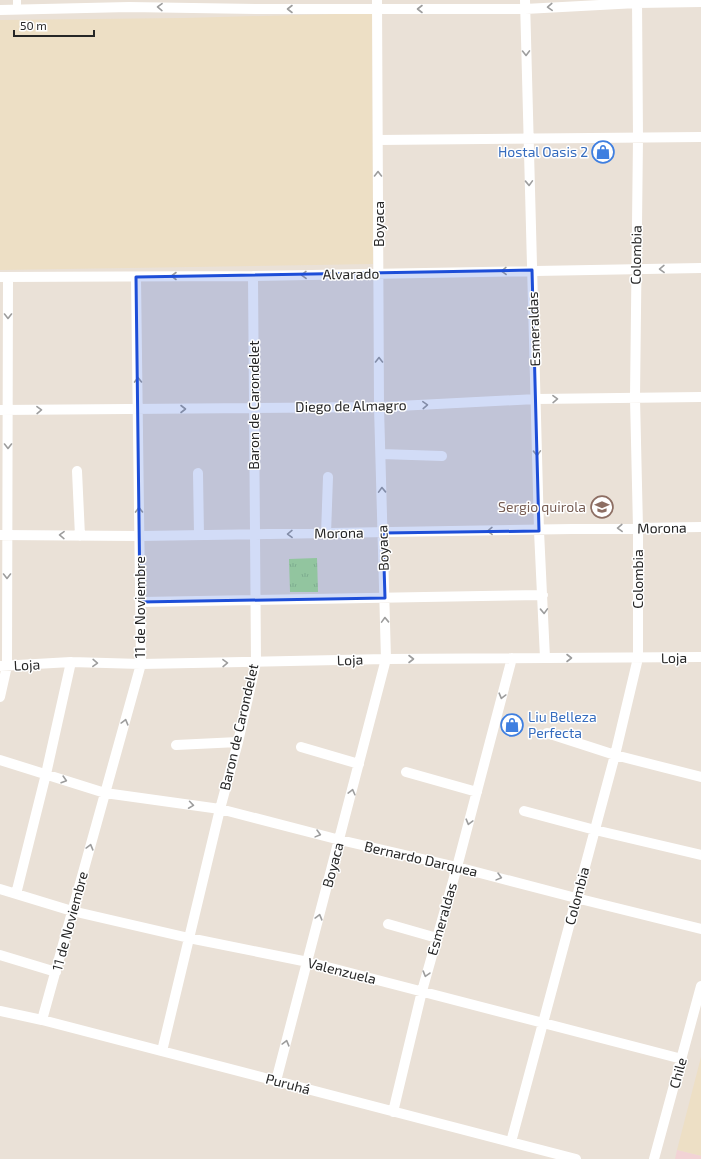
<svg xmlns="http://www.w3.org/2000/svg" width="701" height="1159" viewBox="0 0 701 1159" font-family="'Exo 2',sans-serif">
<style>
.education{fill:#eddfc5}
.medical{fill:#f2d3d5}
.park{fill:url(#park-tufts)}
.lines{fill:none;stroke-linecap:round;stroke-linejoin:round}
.pedestrian{stroke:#fff;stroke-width:8}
.minor{stroke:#fff;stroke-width:10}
.oneway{stroke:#9d9d9d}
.marked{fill:#1d4ed8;fill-opacity:0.2;stroke:#1d4ed8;stroke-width:3;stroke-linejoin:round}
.labels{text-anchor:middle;stroke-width:3;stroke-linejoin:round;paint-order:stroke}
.shop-label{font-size:14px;fill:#366cbe;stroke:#fff;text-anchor:end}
.street-label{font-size:14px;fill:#262626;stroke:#fff}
.education-label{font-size:14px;fill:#785e54;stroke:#fff;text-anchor:end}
</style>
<defs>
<pattern id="park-tufts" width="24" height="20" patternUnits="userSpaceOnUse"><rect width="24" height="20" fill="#afe391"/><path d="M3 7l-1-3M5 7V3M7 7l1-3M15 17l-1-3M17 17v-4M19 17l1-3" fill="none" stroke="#96c37d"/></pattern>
</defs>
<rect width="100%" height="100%" fill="#eae1d7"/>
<!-- education -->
<path class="education" d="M 372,13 L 373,264 L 0,270 L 0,20 L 184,18 Z
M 701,1057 L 701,1156 L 677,1150 Z"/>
<!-- medical -->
<path class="medical" d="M 677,1150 L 701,1156 L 701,1159 L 675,1159 Z"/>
<!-- park -->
<path class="park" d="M 317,558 L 318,592 L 290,592 L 289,559 Z"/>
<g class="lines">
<!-- pedestrian -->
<path class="pedestrian" d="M 17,0 L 17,9"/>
<!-- minor -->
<path class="minor" d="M 525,0 L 539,531 L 545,658
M 0,10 L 129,7 L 259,9 L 525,9 L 637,3 L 701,2
M 378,140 L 701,137
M 0,277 L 253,276 L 701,268
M 0,410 L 379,407 L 536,399 L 701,397
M 381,454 L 442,456
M 77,471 L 80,536
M 198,473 L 199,535
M 326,534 L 328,477
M 0,535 L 139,536 L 701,527
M 140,602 L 543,595
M 0,666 L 71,662 L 141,664 L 386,659 L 701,657
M 0,697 L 7,666 L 8,277
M 547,733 L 615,755 L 701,777
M 176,745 L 238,742
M 301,747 L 359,764
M 0,760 L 105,793 L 220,809 L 340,840 L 457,867 L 576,898 L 701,929
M 406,772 L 477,792
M 524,811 L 595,830 L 701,855
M 0,889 L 72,911 L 189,938 L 308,962 L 682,1059
M 16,894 L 46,774 L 71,662
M 388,924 L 437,938
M 0,955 L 56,972
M 0,1011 L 42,1020 L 576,1159
M 42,1020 L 141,664 L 136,277
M 162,1051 L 220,809 L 238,742 L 256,663 L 253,276
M 276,1081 L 386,659 L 379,407 L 377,0
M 393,1112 L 422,991 L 457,867 L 512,658
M 511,1142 L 615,755 L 638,658 L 638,528 L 635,398 L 638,138 L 637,0
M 654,1159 L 701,986"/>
</g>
<!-- one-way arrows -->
<defs><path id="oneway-chevron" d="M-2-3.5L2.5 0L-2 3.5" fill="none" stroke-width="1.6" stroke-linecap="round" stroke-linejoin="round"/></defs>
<g class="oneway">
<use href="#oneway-chevron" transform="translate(160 7) rotate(-179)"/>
<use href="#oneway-chevron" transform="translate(550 7) rotate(177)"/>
<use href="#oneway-chevron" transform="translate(290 9) rotate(180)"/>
<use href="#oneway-chevron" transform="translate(420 9) rotate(180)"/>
<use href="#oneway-chevron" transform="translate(526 53) rotate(89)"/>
<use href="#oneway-chevron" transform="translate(378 174) rotate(-90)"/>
<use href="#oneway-chevron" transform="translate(529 183) rotate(88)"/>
<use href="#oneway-chevron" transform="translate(662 269) rotate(179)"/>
<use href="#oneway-chevron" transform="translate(504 271) rotate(179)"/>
<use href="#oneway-chevron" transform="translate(304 275) rotate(179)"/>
<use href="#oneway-chevron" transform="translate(174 276) rotate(180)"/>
<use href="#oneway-chevron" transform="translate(8 316) rotate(90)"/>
<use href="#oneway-chevron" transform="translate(379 360) rotate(-90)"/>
<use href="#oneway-chevron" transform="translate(138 380) rotate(-91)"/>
<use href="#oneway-chevron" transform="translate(555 399) rotate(-1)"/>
<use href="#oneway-chevron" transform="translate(425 405) rotate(-3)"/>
<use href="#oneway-chevron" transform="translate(183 409)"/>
<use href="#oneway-chevron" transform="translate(39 410) rotate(-1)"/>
<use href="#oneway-chevron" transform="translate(8 446) rotate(90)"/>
<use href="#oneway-chevron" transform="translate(537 453) rotate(88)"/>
<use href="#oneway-chevron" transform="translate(382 490) rotate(-92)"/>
<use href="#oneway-chevron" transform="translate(139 510) rotate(-91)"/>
<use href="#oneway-chevron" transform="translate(620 528) rotate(178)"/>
<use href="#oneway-chevron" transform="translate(490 531) rotate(179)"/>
<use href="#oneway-chevron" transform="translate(290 534) rotate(179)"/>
<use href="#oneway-chevron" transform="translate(62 535) rotate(-179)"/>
<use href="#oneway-chevron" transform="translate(7 576) rotate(90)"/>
<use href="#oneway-chevron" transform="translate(544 611) rotate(88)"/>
<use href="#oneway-chevron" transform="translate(385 620) rotate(-92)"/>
<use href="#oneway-chevron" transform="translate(569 658)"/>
<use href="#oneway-chevron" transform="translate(411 659)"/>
<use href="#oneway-chevron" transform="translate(95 663) rotate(2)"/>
<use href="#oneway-chevron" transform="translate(225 663) rotate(-1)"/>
<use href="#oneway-chevron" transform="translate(502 696) rotate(105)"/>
<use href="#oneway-chevron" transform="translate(125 722) rotate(-75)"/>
<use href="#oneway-chevron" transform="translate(64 780) rotate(17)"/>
<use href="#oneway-chevron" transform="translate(352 792) rotate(-76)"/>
<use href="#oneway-chevron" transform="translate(191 805) rotate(8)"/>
<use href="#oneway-chevron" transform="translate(469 822) rotate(105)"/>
<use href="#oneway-chevron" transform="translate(318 834) rotate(15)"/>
<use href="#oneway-chevron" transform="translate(90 847) rotate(-75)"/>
<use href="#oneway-chevron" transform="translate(499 877) rotate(15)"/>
<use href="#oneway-chevron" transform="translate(319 917) rotate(-75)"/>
<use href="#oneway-chevron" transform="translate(426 974) rotate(106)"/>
<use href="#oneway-chevron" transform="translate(286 1043) rotate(-75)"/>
</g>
<!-- marked area -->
<path class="marked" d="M 532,270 L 539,531 L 383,533 L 385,598 L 140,602 L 136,277 Z"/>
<!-- icons -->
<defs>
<g id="shop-ring" transform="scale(1.15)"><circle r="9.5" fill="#fff" stroke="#3f7fe0" stroke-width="1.5"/><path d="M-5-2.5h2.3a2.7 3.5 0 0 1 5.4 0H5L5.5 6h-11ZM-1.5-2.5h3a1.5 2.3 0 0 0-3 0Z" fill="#3f7fe0"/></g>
<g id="school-ring" transform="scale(1.15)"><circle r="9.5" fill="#fff" stroke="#8d6e63" stroke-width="1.5"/><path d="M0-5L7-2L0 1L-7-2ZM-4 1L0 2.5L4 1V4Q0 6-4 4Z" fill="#8d6e63"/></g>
</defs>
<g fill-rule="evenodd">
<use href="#shop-ring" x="603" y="152"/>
<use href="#school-ring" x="602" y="507"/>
<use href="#shop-ring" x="512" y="725"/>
</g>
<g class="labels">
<!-- shop labels -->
<g class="shop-label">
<text x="588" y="157">Hostal Oasis 2</text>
<text x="528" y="722" text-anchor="start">Liu Belleza<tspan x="528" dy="16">Perfecta</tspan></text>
</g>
<!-- street labels -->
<g class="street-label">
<text transform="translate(379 224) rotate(-90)" y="5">Boyaca</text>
<text transform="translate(636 255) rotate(-89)" y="5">Colombia</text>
<text transform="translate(351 274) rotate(-1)" y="5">Alvarado</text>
<text transform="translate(534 329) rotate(-92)" y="5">Esmeraldas</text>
<text transform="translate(254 405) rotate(-90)" y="5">Baron de Carondelet</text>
<text transform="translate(351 406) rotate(-1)" y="5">Diego de Almagro</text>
<text transform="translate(662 528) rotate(-1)" y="5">Morona</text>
<text transform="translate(339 533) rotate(-1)" y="5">Morona</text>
<text transform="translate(383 548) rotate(-92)" y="5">Boyaca</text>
<text transform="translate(638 579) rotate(-90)" y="5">Colombia</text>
<text transform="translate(140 607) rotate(-90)" y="5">11 de Noviembre</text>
<text transform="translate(674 658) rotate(-1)" y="5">Loja</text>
<text transform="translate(350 660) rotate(-2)" y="5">Loja</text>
<text transform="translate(27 665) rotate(-3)" y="5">Loja</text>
<text transform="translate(239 727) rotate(-77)" y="5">Baron de Carondelet</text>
<text transform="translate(421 859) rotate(13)" y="5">Bernardo Darquea</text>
<text transform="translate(333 865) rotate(-75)" y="5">Boyaca</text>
<text transform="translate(577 896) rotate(-75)" y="5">Colombia</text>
<text transform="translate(442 919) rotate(-74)" y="5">Esmeraldas</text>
<text transform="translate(70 921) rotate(-75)" y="5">11 de Noviembre</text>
<text transform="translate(342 971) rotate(14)" y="5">Valenzuela</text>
<text transform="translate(678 1073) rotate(-75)" y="5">Chile</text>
<text transform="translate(288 1084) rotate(15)" y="5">Puruhá</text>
</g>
<!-- education labels -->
<g class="education-label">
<text x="586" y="512">Sergio quirola</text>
</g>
</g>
<!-- scale -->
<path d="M14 30v6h80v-6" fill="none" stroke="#262626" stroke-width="2"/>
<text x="20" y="30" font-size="12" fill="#262626" stroke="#ffffff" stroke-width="3" paint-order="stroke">50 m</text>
</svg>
